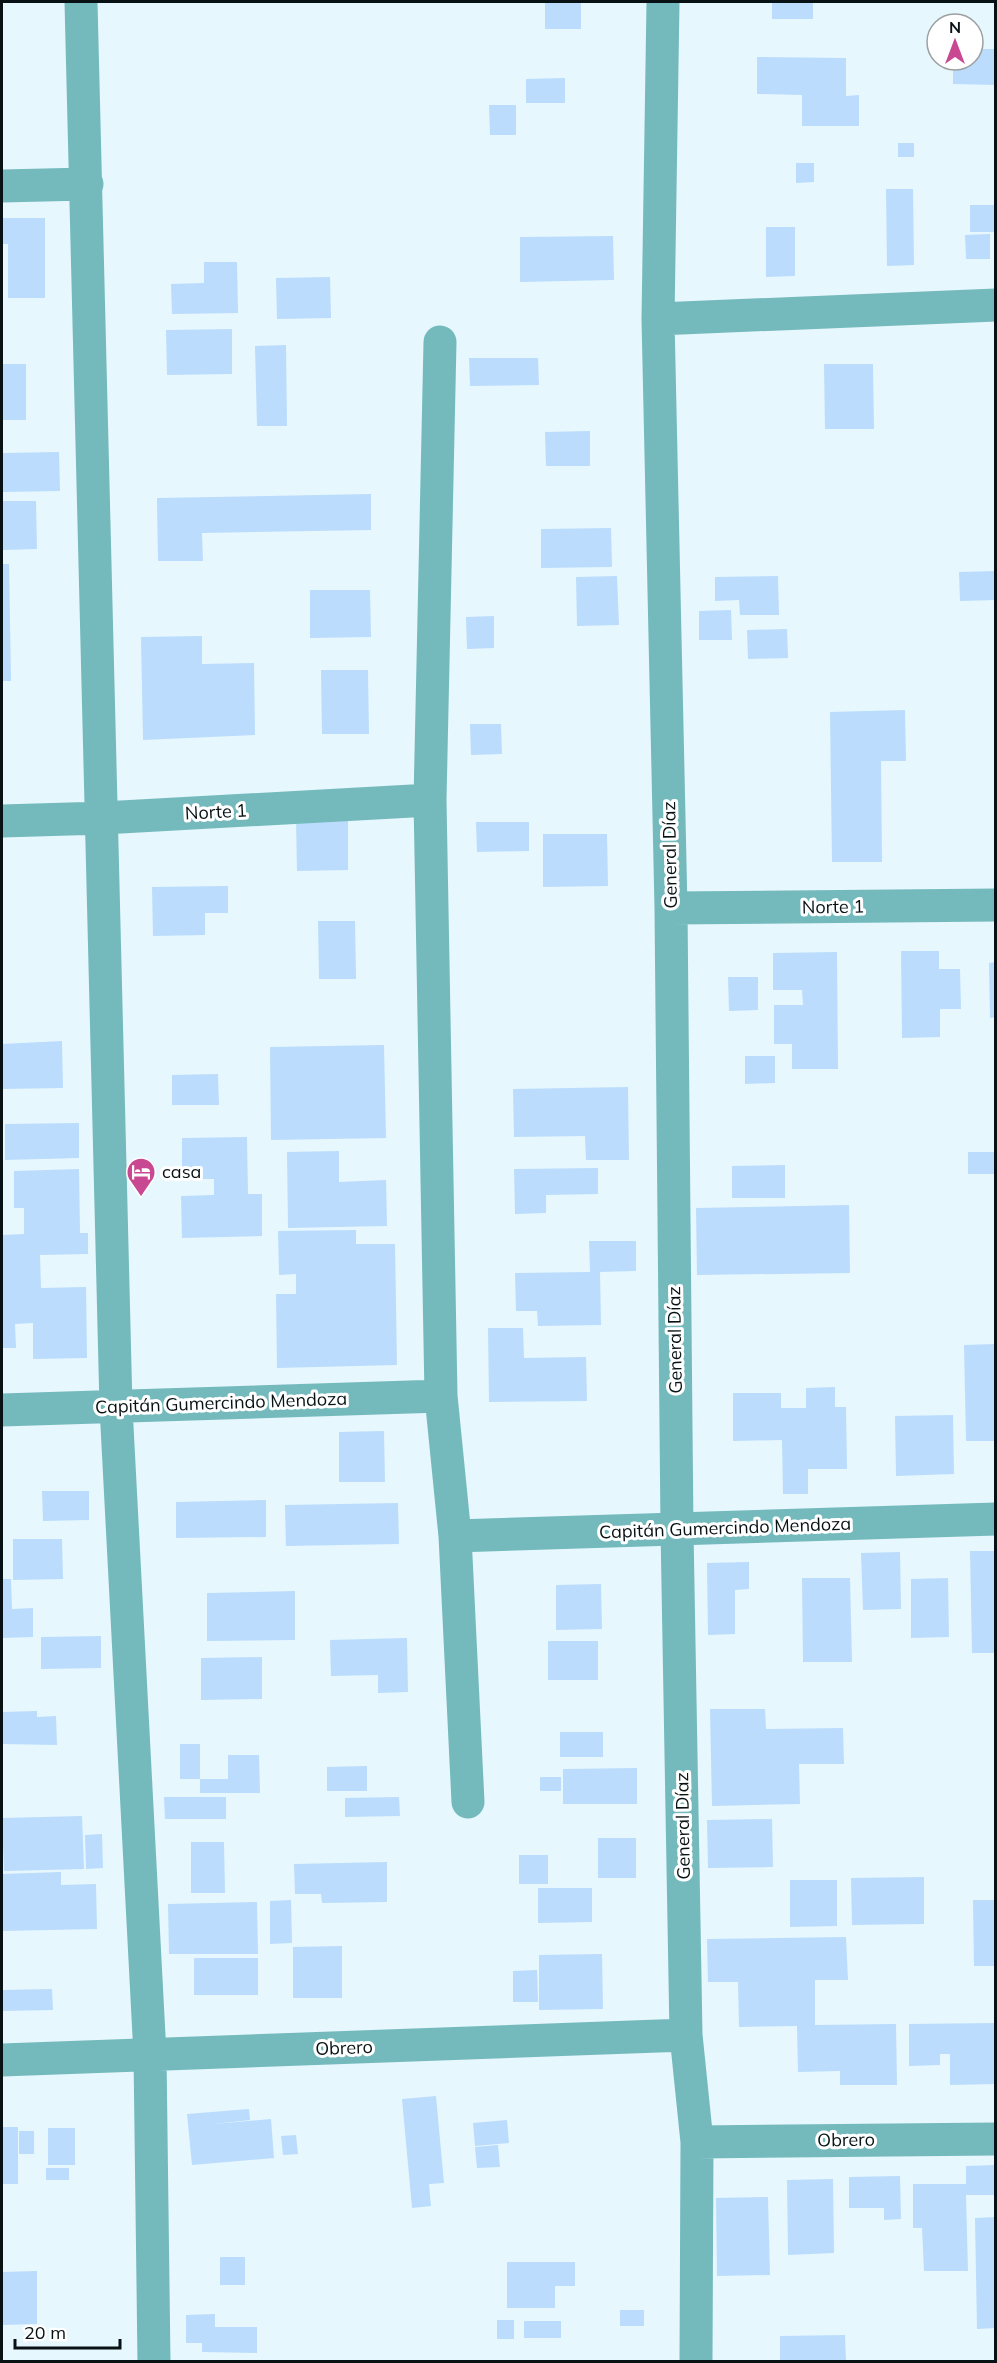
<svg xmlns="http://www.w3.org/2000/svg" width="997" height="2363" viewBox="0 0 997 2363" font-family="Mulish,sans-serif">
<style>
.building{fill:#bbdcfd}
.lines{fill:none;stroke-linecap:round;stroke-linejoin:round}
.minor{stroke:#74babd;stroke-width:33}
.labels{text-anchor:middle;stroke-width:6;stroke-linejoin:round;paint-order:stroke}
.street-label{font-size:18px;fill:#081215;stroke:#fff}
.poi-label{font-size:18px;fill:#081215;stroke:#fff;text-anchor:start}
</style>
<rect width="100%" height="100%" fill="#e7f7fe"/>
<!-- building -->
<path class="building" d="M 545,2 L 581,2 L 581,29 L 545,29 Z
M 772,2 L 813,2 L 813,19 L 772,19 Z
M 973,49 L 996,49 L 996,85 L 953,84 L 953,60 L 973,60 Z
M 757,57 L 846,58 L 846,96 L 859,95 L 859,126 L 802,126 L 802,95 L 757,94 Z
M 565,78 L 565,103 L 526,103 L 526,79 Z
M 489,105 L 516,105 L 516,135 L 490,135 Z
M 898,143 L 914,143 L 914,157 L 898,157 Z
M 796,163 L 814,163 L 814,182 L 796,183 Z
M 886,189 L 913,189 L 914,265 L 887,266 Z
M 970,205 L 994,205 L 994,232 L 970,232 Z
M 2,218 L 45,218 L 45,298 L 8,298 L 8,244 L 2,244 Z
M 766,227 L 795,227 L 795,276 L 766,277 Z
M 990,234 L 990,259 L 966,259 L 965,235 Z
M 613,236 L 614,280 L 520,282 L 520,237 Z
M 204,262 L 237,262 L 238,313 L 172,314 L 171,284 L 204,283 Z
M 330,277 L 331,318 L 277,319 L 276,278 Z
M 232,329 L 232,374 L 167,375 L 166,330 Z
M 286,345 L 287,426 L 257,426 L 255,346 Z
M 469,358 L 538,358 L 539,385 L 470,386 Z
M 2,364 L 26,364 L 26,420 L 2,420 Z
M 824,364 L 873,364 L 874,429 L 825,429 Z
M 590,431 L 590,466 L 546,466 L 545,432 Z
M 59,452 L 60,491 L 2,492 L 2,453 Z
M 371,494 L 371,530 L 202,533 L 203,561 L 158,561 L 157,498 Z
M 2,501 L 36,501 L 37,549 L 2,550 Z
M 611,528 L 612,567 L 541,568 L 541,529 Z
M 2,564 L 9,564 L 11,681 L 2,681 Z
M 996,571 L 996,600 L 960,601 L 959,572 Z
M 617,576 L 619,625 L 577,626 L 576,577 Z
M 778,576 L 779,615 L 740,615 L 739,600 L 715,601 L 715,577 Z
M 310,590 L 370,590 L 371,637 L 310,638 Z
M 731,610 L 732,640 L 699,640 L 699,611 Z
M 494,616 L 494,648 L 467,649 L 466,617 Z
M 787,629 L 788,658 L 748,659 L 747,630 Z
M 202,636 L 202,664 L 254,663 L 255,735 L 143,740 L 141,637 Z
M 321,670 L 368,670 L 369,734 L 322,734 Z
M 905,710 L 906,761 L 881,761 L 882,862 L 832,862 L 830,712 Z
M 470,724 L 501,724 L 502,754 L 471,755 Z
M 296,819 L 348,819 L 348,870 L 297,871 Z
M 476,822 L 529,822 L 529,851 L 477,852 Z
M 543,834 L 607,834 L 608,886 L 543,887 Z
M 228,886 L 228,913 L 205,913 L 205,935 L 153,936 L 152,887 Z
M 318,921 L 355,921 L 356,979 L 319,979 Z
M 901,951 L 939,951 L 939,969 L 960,969 L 961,1009 L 940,1009 L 940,1037 L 902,1038 Z
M 837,952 L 838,1069 L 792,1069 L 792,1044 L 774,1044 L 774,1005 L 803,1005 L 802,990 L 773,990 L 773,953 Z
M 996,962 L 996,1017 L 990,1018 L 989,963 Z
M 728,977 L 758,977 L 758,1010 L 729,1011 Z
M 62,1041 L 63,1088 L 2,1089 L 2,1044 Z
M 384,1045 L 386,1138 L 271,1140 L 270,1047 Z
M 745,1056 L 775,1056 L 775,1083 L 745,1084 Z
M 218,1074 L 219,1105 L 172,1105 L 172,1075 Z
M 628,1087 L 629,1160 L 586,1160 L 585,1136 L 514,1137 L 513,1089 Z
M 79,1123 L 79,1158 L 5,1160 L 5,1124 Z
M 247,1137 L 248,1194 L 262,1194 L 262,1236 L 182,1238 L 181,1196 L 214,1195 L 214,1179 L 182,1179 L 182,1138 Z
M 339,1151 L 339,1182 L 386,1180 L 387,1226 L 288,1228 L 287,1152 Z
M 968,1152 L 996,1152 L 996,1174 L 968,1174 Z
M 785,1165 L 785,1198 L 732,1198 L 732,1166 Z
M 598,1168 L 598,1194 L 546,1195 L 546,1213 L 515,1214 L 514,1169 Z
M 79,1169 L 80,1233 L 88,1233 L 88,1254 L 40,1255 L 41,1288 L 86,1287 L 87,1358 L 33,1359 L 33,1323 L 15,1324 L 16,1348 L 2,1348 L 2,1235 L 24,1234 L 24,1208 L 14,1208 L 14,1171 Z
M 849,1205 L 850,1273 L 697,1275 L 696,1208 Z
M 356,1230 L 356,1244 L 395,1244 L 397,1365 L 277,1368 L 276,1294 L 296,1294 L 296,1274 L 279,1275 L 278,1231 Z
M 589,1241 L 636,1241 L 636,1271 L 600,1272 L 601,1325 L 538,1326 L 537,1311 L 516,1311 L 515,1273 L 590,1272 Z
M 488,1328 L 523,1328 L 524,1358 L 586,1357 L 587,1401 L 489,1402 Z
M 996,1344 L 996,1441 L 966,1441 L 964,1345 Z
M 835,1387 L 835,1407 L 846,1407 L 847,1469 L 808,1469 L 808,1494 L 783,1494 L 782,1440 L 733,1441 L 733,1393 L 781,1393 L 781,1408 L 806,1408 L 806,1388 Z
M 953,1415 L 954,1474 L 896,1476 L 895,1416 Z
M 384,1431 L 385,1482 L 339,1482 L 339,1432 Z
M 42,1491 L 89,1491 L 89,1520 L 43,1521 Z
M 266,1500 L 266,1537 L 176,1538 L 176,1502 Z
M 398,1503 L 399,1544 L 286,1546 L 285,1505 Z
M 13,1539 L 62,1539 L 63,1579 L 13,1580 Z
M 970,1551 L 996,1551 L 996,1653 L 972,1653 Z
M 900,1552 L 901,1609 L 863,1610 L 861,1553 Z
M 749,1562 L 749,1589 L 735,1590 L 735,1634 L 708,1635 L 707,1563 Z
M 802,1578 L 850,1578 L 852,1662 L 803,1662 Z
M 948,1578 L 949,1637 L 911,1638 L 911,1579 Z
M 2,1579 L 11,1579 L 12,1609 L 33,1608 L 33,1637 L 2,1638 Z
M 601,1584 L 602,1629 L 556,1630 L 556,1585 Z
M 295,1591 L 295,1640 L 207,1641 L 207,1593 Z
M 101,1636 L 101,1668 L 41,1669 L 41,1637 Z
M 407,1638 L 408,1692 L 378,1693 L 378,1675 L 331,1676 L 330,1640 Z
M 548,1641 L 598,1641 L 598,1680 L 548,1680 Z
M 262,1657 L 262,1699 L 201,1700 L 201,1658 Z
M 710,1709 L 765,1709 L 766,1729 L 843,1728 L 844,1764 L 799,1764 L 800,1804 L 712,1806 Z
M 37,1711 L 37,1717 L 56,1716 L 57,1745 L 2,1744 L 2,1712 Z
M 560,1732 L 603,1732 L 603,1757 L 560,1757 Z
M 180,1744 L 200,1744 L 200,1779 L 180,1779 Z
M 228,1755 L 259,1755 L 260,1793 L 200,1793 L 200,1779 L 228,1779 Z
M 367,1766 L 367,1791 L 327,1791 L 327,1767 Z
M 637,1768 L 637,1804 L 563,1804 L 563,1769 Z
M 540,1777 L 561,1777 L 561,1791 L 540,1791 Z
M 164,1797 L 226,1797 L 226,1819 L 165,1819 Z
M 399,1797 L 400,1816 L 345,1817 L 345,1798 Z
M 82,1816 L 84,1869 L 4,1871 L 2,1818 Z
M 772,1819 L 773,1867 L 708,1868 L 707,1820 Z
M 102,1834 L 103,1868 L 86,1869 L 85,1835 Z
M 598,1838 L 636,1838 L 636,1878 L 598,1878 Z
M 191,1842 L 224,1842 L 225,1893 L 191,1893 Z
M 519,1855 L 548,1855 L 548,1884 L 519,1884 Z
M 387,1862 L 387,1902 L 322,1903 L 321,1894 L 295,1894 L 294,1864 Z
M 61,1872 L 61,1885 L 96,1884 L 97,1929 L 2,1931 L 2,1874 Z
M 924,1877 L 924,1924 L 852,1925 L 851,1878 Z
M 790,1880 L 837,1880 L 837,1926 L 790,1927 Z
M 538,1888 L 592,1888 L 592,1922 L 538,1923 Z
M 291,1900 L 292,1943 L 270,1944 L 270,1901 Z
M 973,1900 L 996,1900 L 996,1966 L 974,1966 Z
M 257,1902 L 258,1954 L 169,1954 L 168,1904 Z
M 846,1937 L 848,1980 L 815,1980 L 815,2025 L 896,2024 L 897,2085 L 840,2085 L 840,2071 L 798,2072 L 797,2026 L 739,2027 L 738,1982 L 708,1982 L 707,1939 Z
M 342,1946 L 342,1998 L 293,1998 L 293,1947 Z
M 602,1954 L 603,2009 L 539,2010 L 539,1955 Z
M 194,1958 L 258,1958 L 258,1995 L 194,1995 Z
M 537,1970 L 538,2002 L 513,2002 L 513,1971 Z
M 52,1989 L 53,2010 L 2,2011 L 2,1990 Z
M 996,2023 L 996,2084 L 950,2085 L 950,2054 L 940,2054 L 940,2065 L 909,2066 L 909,2024 Z
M 436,2096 L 444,2183 L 429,2184 L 431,2206 L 412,2208 L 402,2099 Z
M 249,2109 L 250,2120 L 214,2124 L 271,2119 L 274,2158 L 192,2165 L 187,2114 Z
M 507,2120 L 509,2143 L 475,2146 L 473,2123 Z
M 2,2127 L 18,2127 L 18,2184 L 2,2184 Z
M 48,2128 L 75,2128 L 75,2165 L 48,2165 Z
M 19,2131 L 34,2131 L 34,2154 L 19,2154 Z
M 296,2135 L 298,2154 L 283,2155 L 281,2136 Z
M 498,2145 L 500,2167 L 477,2168 L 475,2147 Z
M 996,2165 L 996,2195 L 966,2195 L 968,2271 L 924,2271 L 922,2228 L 913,2228 L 913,2184 L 966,2184 L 966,2166 Z
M 46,2168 L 69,2168 L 69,2180 L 46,2180 Z
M 900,2176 L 901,2219 L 884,2220 L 884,2208 L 849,2208 L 849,2177 Z
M 833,2179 L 834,2253 L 788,2255 L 787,2180 Z
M 768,2197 L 770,2275 L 717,2276 L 716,2198 Z
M 996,2217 L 996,2328 L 977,2329 L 975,2218 Z
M 220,2257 L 245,2257 L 245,2285 L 220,2285 Z
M 507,2262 L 575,2262 L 575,2286 L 555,2286 L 555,2308 L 507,2308 Z
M 37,2271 L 37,2324 L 2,2325 L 2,2272 Z
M 620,2310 L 644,2310 L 644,2326 L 620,2326 Z
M 215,2314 L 215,2327 L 257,2327 L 257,2353 L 202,2352 L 202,2343 L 186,2343 L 186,2315 Z
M 497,2320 L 514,2320 L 514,2339 L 497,2339 Z
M 524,2321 L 561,2321 L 561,2338 L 524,2338 Z
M 845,2335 L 846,2362 L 780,2362 L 780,2336 Z"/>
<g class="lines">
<!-- minor -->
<path class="minor" d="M 81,2 L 116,1407 L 150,2055 L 154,2362
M 663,2 L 658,319 L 671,908 L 677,1530 L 686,2035 L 697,2142 L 696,2362
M 2,186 L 87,184
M 658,319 L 996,305
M 440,342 L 430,800 L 441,1396 L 455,1536 L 468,1802
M 2,821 L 103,818 L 430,800
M 671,908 L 996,905
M 2,1410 L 441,1396
M 455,1536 L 996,1519
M 2,2060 L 686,2035
M 697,2142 L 996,2139"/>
</g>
<!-- icons -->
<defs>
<g id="hotel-pin" transform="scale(1.5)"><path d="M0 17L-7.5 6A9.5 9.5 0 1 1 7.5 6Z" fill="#c94892" stroke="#fff"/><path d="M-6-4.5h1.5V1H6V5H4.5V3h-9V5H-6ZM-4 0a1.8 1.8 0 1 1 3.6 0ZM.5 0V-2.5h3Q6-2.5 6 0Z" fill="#fff"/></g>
</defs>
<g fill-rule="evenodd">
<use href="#hotel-pin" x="141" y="1172"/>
</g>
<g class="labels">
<!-- street labels -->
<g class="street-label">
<text transform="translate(216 812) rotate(-3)" y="6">Norte 1</text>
<text transform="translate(670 855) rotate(-91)" y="6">General Díaz</text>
<text transform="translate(833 907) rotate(-1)" y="6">Norte 1</text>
<text transform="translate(675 1340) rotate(-91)" y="6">General Díaz</text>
<text transform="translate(221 1403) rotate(-2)" y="6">Capitán Gumercindo Mendoza</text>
<text transform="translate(725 1528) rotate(-2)" y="6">Capitán Gumercindo Mendoza</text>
<text transform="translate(683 1826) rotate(-91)" y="6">General Díaz</text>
<text transform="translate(344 2048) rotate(-2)" y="6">Obrero</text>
<text transform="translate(846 2140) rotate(-1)" y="6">Obrero</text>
</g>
<!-- poi labels -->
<g class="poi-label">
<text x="162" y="1178">casa</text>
</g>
</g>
<!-- border -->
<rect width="997" height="2363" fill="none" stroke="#081215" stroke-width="6"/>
<!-- north arrow -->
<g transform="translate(955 42)"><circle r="28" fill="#ffffff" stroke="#9ca0a1" stroke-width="1.5"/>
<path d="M0-4.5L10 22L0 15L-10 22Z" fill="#c94892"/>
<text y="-9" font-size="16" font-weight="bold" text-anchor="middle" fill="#081215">N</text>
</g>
<!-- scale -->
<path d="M15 2339v9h105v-9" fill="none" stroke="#081215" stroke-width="3"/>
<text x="24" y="2339" font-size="18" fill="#081215" stroke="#ffffff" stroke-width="4.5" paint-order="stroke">20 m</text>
</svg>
